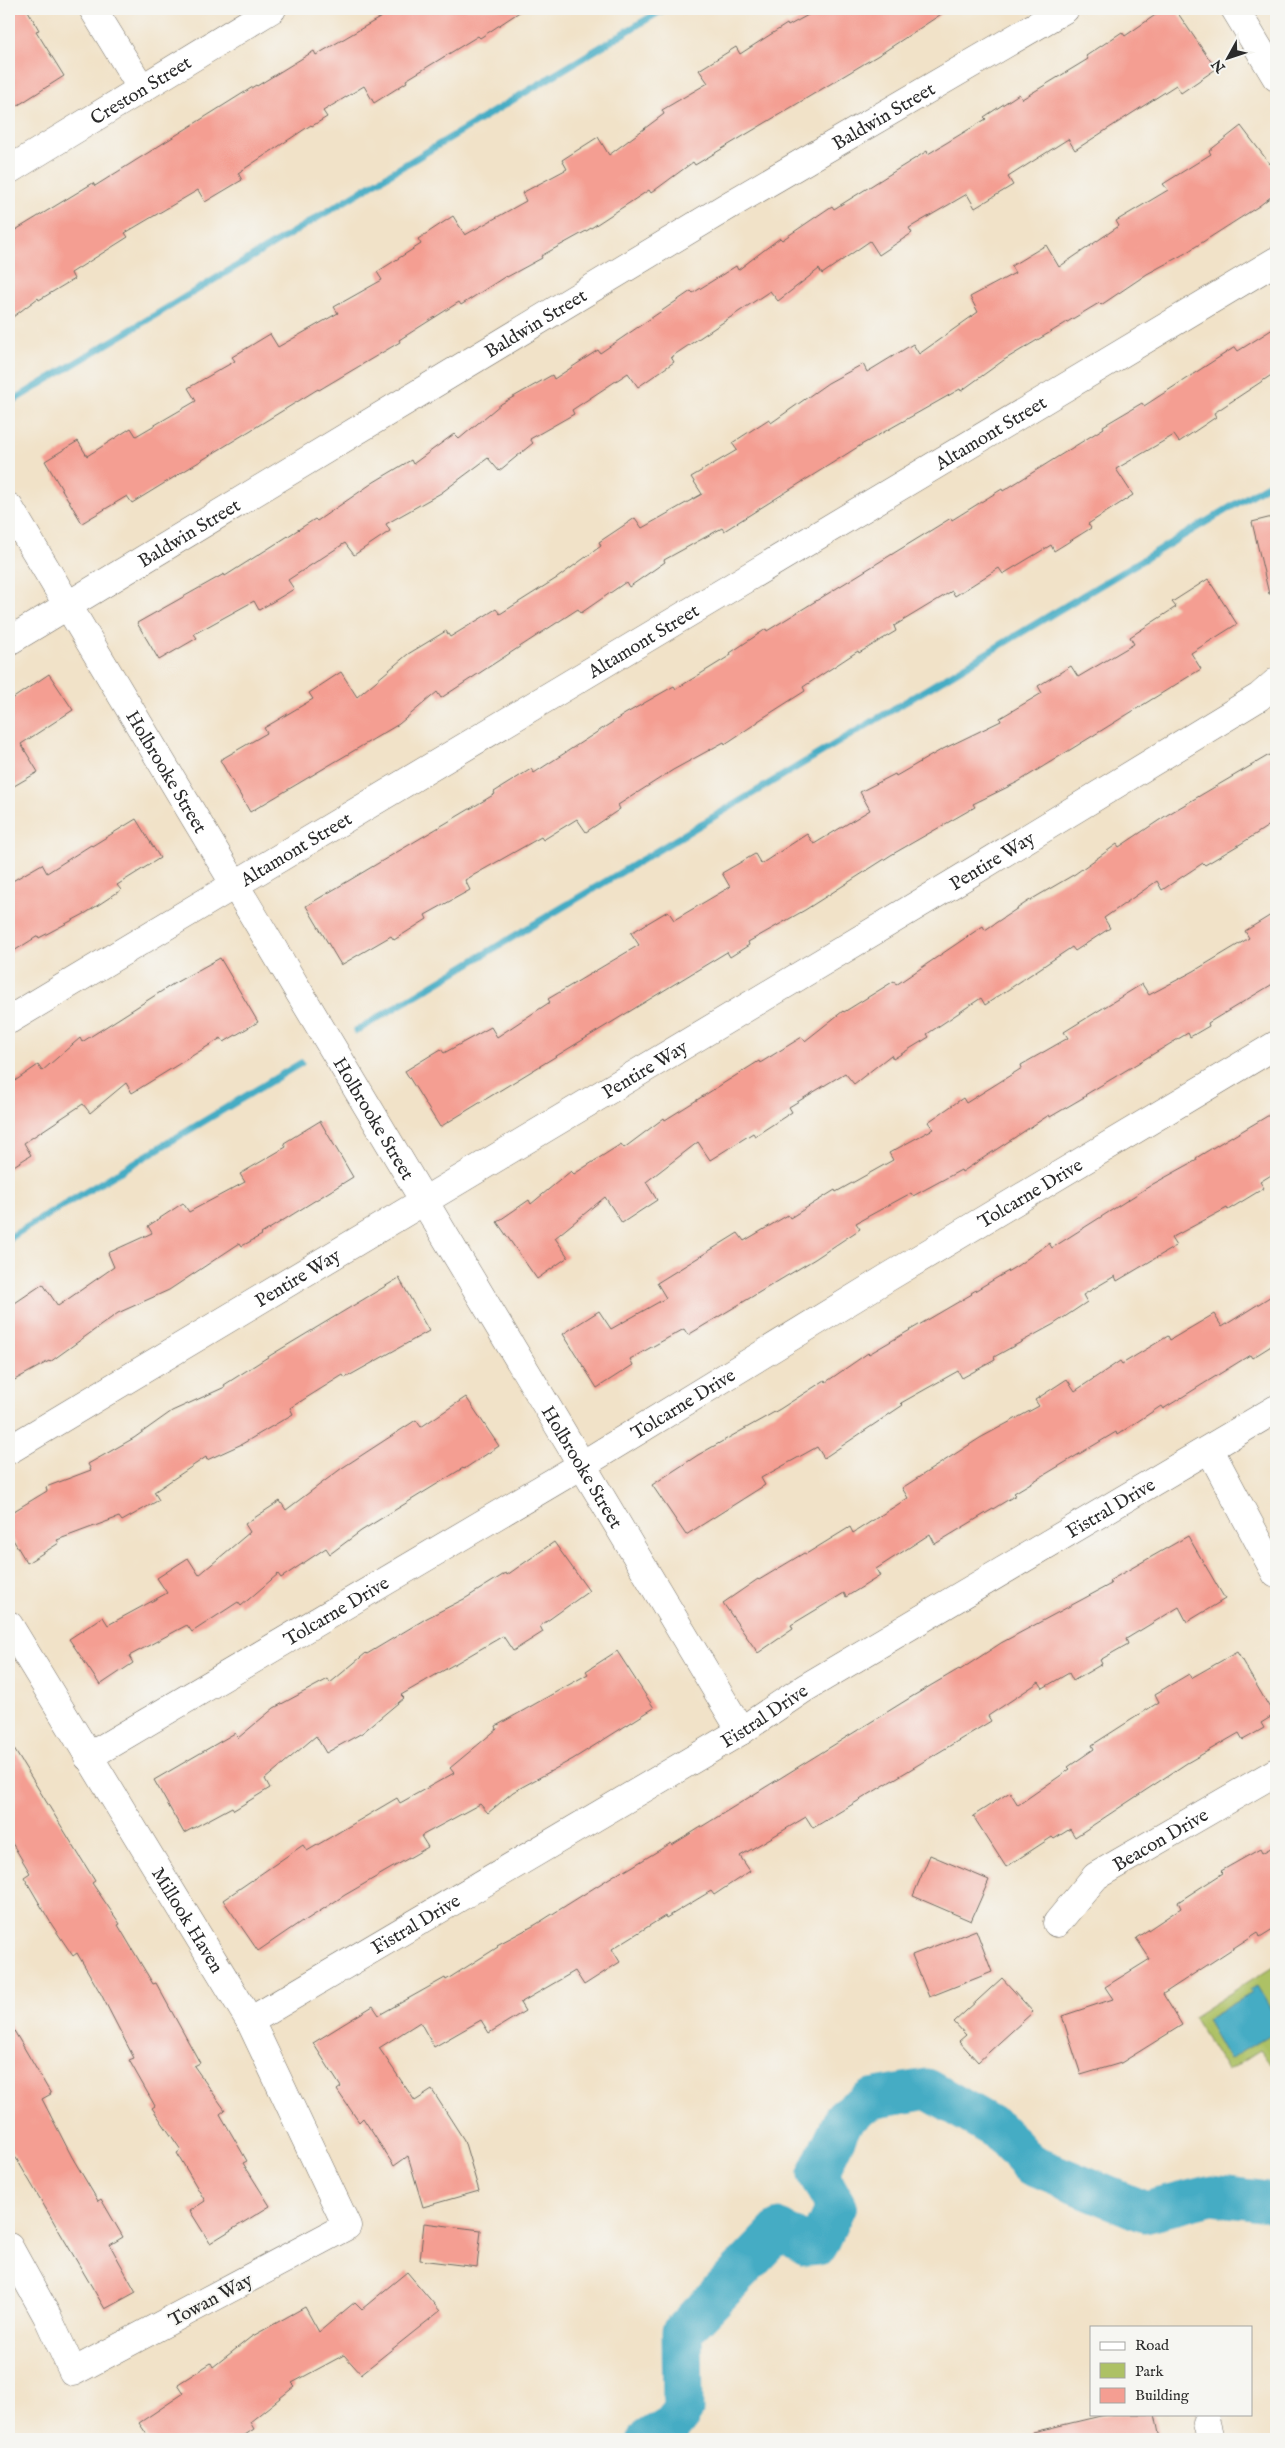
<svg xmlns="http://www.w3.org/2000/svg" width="1285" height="2448" viewBox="0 0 1285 2448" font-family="'IM FELL English',serif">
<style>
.green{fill:#adc165;stroke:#6c7648}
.water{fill:#45acc4;stroke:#386c78}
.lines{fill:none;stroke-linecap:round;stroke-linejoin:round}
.stream{stroke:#45acc4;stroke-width:7}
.river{stroke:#45acc4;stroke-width:41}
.building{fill:#f49e92}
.minor-casing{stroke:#706b62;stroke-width:29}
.minor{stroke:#fff;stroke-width:28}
.labels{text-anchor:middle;stroke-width:4;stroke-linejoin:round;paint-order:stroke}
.street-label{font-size:19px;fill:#2b2b2b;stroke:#f6f6f2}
</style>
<rect width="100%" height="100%" fill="#f6f6f2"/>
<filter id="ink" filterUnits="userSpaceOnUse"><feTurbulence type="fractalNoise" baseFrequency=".02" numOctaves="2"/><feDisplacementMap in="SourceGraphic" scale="10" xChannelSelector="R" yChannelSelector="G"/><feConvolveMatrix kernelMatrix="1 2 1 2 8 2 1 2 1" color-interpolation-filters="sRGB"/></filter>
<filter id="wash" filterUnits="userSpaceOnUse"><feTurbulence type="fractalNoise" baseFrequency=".0096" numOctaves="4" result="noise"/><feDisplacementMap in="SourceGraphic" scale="20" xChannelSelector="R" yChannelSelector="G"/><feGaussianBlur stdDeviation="1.12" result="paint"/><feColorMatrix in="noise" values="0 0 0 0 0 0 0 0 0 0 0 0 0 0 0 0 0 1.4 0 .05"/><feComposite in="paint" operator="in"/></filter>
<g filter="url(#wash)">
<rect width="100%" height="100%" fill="#f1e2c8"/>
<!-- green -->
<path class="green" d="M 1276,1964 L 1276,2061 L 1270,2064 L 1260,2050 L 1227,2071 L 1193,2017 Z"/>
<!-- water -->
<path class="water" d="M 1257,1986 L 1276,2018 L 1276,2033 L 1275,2032 L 1229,2060 L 1206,2020 L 1252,1993 L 1250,1990 Z"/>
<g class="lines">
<!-- stream -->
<path class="stream" d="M 9,403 L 664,9
M 356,1031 L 1276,480
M 9,1238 L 301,1063"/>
<!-- river -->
<path class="river" d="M 648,2439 L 671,2425 L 683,2410 L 682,2332 L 780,2230 L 807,2246 L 818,2245 L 836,2206 L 818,2174 L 845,2117 L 871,2099 L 927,2089 L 998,2130 L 1029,2164 L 1145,2212 L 1212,2195 L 1276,2203"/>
</g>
<g id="blocks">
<!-- building -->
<path class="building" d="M 9,9 L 27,9 L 39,30 L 36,31 L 64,76 L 9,111 Z
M 395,9 L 524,9 L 480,38 L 478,36 L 406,80 L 407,82 L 374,103 L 364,86 L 323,111 L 327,117 L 312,126 L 311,125 L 238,173 L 242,180 L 205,202 L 198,190 L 125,233 L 128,237 L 71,273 L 74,279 L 39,300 L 38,298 L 9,320 L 9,234 L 93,183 L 95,186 L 256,85 L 257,86 L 314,51 L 316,55 Z
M 819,9 L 949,9 L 882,53 L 695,165 L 693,162 L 651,193 L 649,190 L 588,230 L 541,256 L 542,258 L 507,277 L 506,276 L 461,305 L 459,302 L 399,340 L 400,342 L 319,390 L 318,389 L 132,503 L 127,496 L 82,523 L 45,461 L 78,441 L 87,456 L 131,428 L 136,436 L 196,401 L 188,388 L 235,361 L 232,357 L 270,334 L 278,347 L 338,313 L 334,307 L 382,280 L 377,272 L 421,244 L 418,239 L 453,216 L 465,235 L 526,201 L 522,193 L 567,169 L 562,160 L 598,137 L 609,155 L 664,114 L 662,110 L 708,83 L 699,70 L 736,47 L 740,54 L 787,24 L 788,26 Z
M 1164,9 L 1175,9 L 1216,69 L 1181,93 L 1176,85 L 1075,150 L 1068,139 L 1008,177 L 1013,185 L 975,208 L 967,194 L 909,228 L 912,233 L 879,255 L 870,241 L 822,274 L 819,269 L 778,301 L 770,291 L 671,357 L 674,362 L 638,387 L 628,373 L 572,410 L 574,414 L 530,439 L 533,443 L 499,471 L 488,458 L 441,493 L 386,524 L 390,531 L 354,555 L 345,543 L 288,580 L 294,589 L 259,610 L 254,601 L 194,634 L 197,638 L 159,660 L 137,623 L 224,574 L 225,576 L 315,519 L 317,521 L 374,482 L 411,460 L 413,464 L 454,434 L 459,439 L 501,404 L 552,375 L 554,379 L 598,350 L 600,353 L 691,291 L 693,293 L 736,266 L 738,270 L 780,238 L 782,240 L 832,206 L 834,209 L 927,151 L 928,154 L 986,119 L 984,117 L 1019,94 L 1022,99 L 1088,59 L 1086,56 L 1122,32 L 1125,36 Z
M 1241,126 L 1276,172 L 1276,193 L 1259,206 L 1184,254 L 1147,274 L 1101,305 L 1099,303 L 1004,360 L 961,391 L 960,389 L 861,445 L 724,531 L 722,528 L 664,560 L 665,562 L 629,587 L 626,582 L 581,613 L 578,609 L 441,698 L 437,692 L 399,724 L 250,812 L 220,760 L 267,733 L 264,728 L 313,699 L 309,693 L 341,672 L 357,697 L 408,654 L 446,631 L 450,637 L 496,609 L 500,614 L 557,578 L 601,546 L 599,542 L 635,518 L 642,528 L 702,494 L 691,477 L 737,450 L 732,443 L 769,419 L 771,423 L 828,383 L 863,364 L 867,372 L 913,344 L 919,354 L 978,312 L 970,297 L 1015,273 L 1011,266 L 1046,245 L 1059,267 L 1119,226 L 1116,221 L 1168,190 L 1163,184 L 1211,154 L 1209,151 Z
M 1276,327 L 1276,372 L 1214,413 L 1216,417 L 1179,442 L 1174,435 L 1116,469 L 1133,495 L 1088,524 L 1091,528 L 1054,551 L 1051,545 L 1003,574 L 999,568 L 955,596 L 952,591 L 894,626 L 896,631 L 859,653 L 858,651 L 803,687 L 805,691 L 758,721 L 758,722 L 725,744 L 724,742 L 673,770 L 618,805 L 620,809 L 586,832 L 577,819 L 543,840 L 541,837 L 465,880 L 470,890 L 425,915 L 427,919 L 394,940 L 391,936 L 341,965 L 306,906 L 495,794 L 494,792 L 531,769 L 534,773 L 625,714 L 674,686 L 676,689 L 731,655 L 730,653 L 766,629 L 767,631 L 951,518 L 952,520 L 1002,489 L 1003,491 L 1104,428 L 1103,426 L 1142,403 L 1144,406 L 1235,347 L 1238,351 Z
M 1276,516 L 1276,593 L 1269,594 L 1252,522 Z
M 1208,579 L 1237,624 L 1191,653 L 1201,669 L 1018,782 L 973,804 L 975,807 L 891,855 L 805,910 L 748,942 L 749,945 L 730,957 L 727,952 L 440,1127 L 405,1071 L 441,1049 L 444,1053 L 491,1027 L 497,1037 L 550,1002 L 548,999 L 639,945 L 631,933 L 668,911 L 674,920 L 730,887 L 722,873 L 755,854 L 761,864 L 807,834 L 814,844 L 870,810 L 860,792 L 895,774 L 896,776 L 941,750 L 1001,721 L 1000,718 L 1042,693 L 1038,686 L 1071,666 L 1078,677 L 1134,644 L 1130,637 L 1176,607 L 1172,602 Z
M 49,674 L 73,710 L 21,744 L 38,772 L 9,789 L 9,701 Z
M 1276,751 L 1276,821 L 1242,843 L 1205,865 L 1203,863 L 1162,890 L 1157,881 L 1104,918 L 1110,928 L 1075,951 L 1072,947 L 985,1005 L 981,998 L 927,1034 L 929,1037 L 893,1059 L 891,1055 L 854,1084 L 845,1073 L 789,1107 L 792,1112 L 755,1136 L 753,1133 L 710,1160 L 698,1142 L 646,1182 L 657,1200 L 622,1223 L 605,1197 L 555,1238 L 568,1257 L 537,1279 L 497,1222 L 529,1200 L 531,1204 L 571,1171 L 574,1174 L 621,1144 L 624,1148 L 664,1118 L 665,1120 L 759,1061 L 760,1063 L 802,1037 L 805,1041 L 843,1011 L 844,1012 L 894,981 L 896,985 L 983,926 L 985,930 L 1027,902 L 1075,874 L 1117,844 L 1119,847 L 1167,815 Z
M 136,819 L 160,858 L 117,885 L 121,890 L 86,913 L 39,938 L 38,936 L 9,954 L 9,883 L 42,864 L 47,873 L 91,845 L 92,846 Z
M 1276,912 L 1276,982 L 1208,1023 L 1209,1026 L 1190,1037 L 1188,1033 L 1085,1095 L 1086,1096 L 1050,1117 L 1049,1115 L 962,1172 L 961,1170 L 913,1196 L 911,1193 L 856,1223 L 860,1229 L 815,1259 L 688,1335 L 684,1329 L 630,1359 L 633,1365 L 597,1388 L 563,1334 L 599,1311 L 611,1329 L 666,1298 L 657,1283 L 738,1233 L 744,1241 L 788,1215 L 790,1218 L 835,1190 L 836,1192 L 893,1160 L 889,1153 L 933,1129 L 928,1122 L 963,1098 L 966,1103 L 1022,1068 L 1021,1065 L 1068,1038 L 1064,1032 L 1142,984 L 1149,995 L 1194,971 L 1249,938 L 1245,931 Z
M 220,958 L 258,1022 L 224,1042 L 221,1038 L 132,1093 L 126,1083 L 90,1113 L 83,1104 L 24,1143 L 31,1155 L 9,1169 L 9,1085 L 38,1065 L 42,1071 L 80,1038 L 82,1042 L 173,984 Z
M 1276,1111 L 1276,1172 L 1260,1182 L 1264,1188 L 1228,1210 L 1227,1208 L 1171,1238 L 1176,1246 L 1117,1281 L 1115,1276 L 1083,1295 L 1087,1302 L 1054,1324 L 994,1357 L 995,1360 L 962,1378 L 958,1371 L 901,1403 L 903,1405 L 824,1458 L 817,1447 L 761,1478 L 765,1485 L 686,1535 L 652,1485 L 698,1455 L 780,1409 L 825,1380 L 826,1382 L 868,1353 L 869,1354 L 972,1294 L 971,1293 L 1017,1266 L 1049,1243 L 1052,1248 L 1153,1184 L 1197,1160 L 1196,1158 L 1232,1136 L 1232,1137 Z
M 320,1121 L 353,1177 L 261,1234 L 262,1235 L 242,1246 L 240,1243 L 169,1290 L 118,1313 L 50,1362 L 49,1361 L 9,1383 L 9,1307 L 43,1284 L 58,1306 L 114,1267 L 108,1253 L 152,1233 L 148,1226 L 183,1203 L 189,1212 L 245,1182 L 240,1174 L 286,1147 L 284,1143 Z
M 399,1278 L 429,1331 L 345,1378 L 343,1375 L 290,1408 L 293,1414 L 242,1444 L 207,1460 L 206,1457 L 154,1492 L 159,1500 L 122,1521 L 119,1517 L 57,1540 L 59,1543 L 27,1563 L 9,1533 L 9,1514 L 47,1491 L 46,1487 L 91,1470 L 88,1464 L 134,1438 L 172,1411 L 225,1387 L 224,1385 L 271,1355 Z
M 1276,1293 L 1276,1343 L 1252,1358 L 1250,1355 L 1163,1409 L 1161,1406 L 1117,1435 L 1116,1432 L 1014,1493 L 1016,1495 L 935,1544 L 930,1534 L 876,1569 L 880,1576 L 846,1597 L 844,1593 L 791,1625 L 793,1629 L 758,1653 L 723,1603 L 758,1579 L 759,1580 L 804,1553 L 806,1554 L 850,1527 L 853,1533 L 908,1498 L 902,1488 L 980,1438 L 1039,1406 L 1035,1400 L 1067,1379 L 1075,1391 L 1120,1361 L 1122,1364 L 1168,1336 L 1170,1340 L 1214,1314 L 1222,1327 Z
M 466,1397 L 499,1446 L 464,1469 L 463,1468 L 361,1531 L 330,1554 L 326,1548 L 281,1578 L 278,1574 L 241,1606 L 238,1602 L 192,1632 L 187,1625 L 129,1656 L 133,1663 L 100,1685 L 69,1639 L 103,1617 L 108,1625 L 167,1593 L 157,1578 L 188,1558 L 199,1575 L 250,1532 L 245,1524 L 280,1501 L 286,1510 L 342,1468 L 416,1420 L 421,1427 Z
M 1188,1536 L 1225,1599 L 1187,1622 L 1179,1607 L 1126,1639 L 1128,1644 L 1100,1660 L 1102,1664 L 1073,1681 L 1069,1673 L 1043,1688 L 1039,1682 L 988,1716 L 991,1721 L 813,1828 L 806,1817 L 740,1856 L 750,1871 L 714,1895 L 711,1891 L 666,1918 L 665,1916 L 612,1949 L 620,1962 L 584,1985 L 575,1971 L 520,2003 L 525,2011 L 489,2033 L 481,2020 L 434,2047 L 420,2022 L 379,2048 L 415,2101 L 432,2090 L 464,2140 L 479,2191 L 423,2207 L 408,2156 L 394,2166 L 363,2118 L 359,2122 L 337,2090 L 341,2087 L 313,2043 L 373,2006 L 379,2015 L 445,1978 L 446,1980 L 498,1947 L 497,1945 L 535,1925 L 624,1869 L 625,1871 L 671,1843 L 672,1845 L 913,1696 L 959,1669 L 960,1670 L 1001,1643 L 1111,1584 L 1109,1581 Z
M 554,1542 L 589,1591 L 540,1626 L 543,1632 L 513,1651 L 503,1636 L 401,1695 L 404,1698 L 362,1733 L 326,1753 L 316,1736 L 265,1779 L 270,1788 L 234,1810 L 232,1807 L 184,1833 L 154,1780 L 235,1733 L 238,1738 L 274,1708 L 328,1679 L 330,1683 L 366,1653 L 367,1654 L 427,1618 L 466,1598 L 506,1573 L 507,1575 Z
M 617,1651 L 654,1708 L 573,1759 L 513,1792 L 488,1813 L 480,1804 L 421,1836 L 428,1847 L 345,1895 L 303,1922 L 302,1921 L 258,1951 L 223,1900 L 303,1845 L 307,1851 L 397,1798 L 400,1803 L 454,1773 L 450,1768 L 497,1729 L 496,1726 L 588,1674 L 586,1671 Z
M 1237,1652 L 1274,1715 L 1261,1723 L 1264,1728 L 1243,1740 L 1239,1733 L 1187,1763 L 1075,1837 L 1070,1829 L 1054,1839 L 1052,1837 L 1006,1867 L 973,1816 L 1010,1792 L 1018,1805 L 1070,1769 L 1068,1767 L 1094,1749 L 1092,1745 L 1159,1702 L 1155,1694 L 1189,1674 L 1191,1678 Z
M 9,1741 L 95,1881 L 92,1883 L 120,1924 L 118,1925 L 153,1984 L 156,1983 L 200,2063 L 194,2066 L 225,2110 L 220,2114 L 247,2161 L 243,2163 L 270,2206 L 210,2243 L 190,2211 L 205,2201 L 177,2153 L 181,2150 L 152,2108 L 155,2106 L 129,2060 L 134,2058 L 101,1994 L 77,1953 L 73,1956 L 52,1925 L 24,1877 L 30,1873 L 9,1838 Z
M 1276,1845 L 1276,1927 L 1260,1937 L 1258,1932 L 1163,1994 L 1182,2025 L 1121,2063 L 1081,2075 L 1062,2016 L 1113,1999 L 1105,1987 L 1150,1959 L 1136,1938 L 1181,1908 L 1178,1902 L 1223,1873 L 1221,1871 L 1260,1849 L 1262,1853 Z
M 930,1855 L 989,1880 L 971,1921 L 913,1896 Z
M 976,1930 L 992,1972 L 929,1997 L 912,1955 Z
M 1002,1978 L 1033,2012 L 978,2062 L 959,2041 L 966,2035 L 954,2022 Z
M 9,2022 L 51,2094 L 42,2099 L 72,2157 L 98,2201 L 101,2199 L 123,2237 L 110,2245 L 136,2292 L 105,2309 L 9,2146 Z
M 424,2223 L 481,2230 L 477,2267 L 420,2260 Z
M 407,2272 L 440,2311 L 361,2374 L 344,2355 L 292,2383 L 295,2386 L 250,2422 L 254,2429 L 239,2439 L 150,2439 L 139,2423 L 184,2393 L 178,2384 L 211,2363 L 213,2367 L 251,2337 L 305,2307 L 319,2332 L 355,2302 L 362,2309 Z
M 1109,2414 L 1155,2414 L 1160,2439 L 1034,2439 L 1033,2432 Z"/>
</g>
</g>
<g filter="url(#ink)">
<use href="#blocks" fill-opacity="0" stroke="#706b62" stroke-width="1"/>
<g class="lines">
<!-- minor casing -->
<g class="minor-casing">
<g id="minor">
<path d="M 93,9 L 142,89"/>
<path d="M 1235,9 L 1276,77"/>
<path id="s1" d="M 9,170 L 272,9"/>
<path id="s2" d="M 9,507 L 741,1731"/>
<path id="s3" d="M 9,641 L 728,206 L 1065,9"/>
<path id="s4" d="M 9,1020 L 1276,261"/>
<path id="s5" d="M 9,1450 L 959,880 L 1259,697 L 1276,682"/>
<path d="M 1210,1450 L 1276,1574"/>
<path id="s6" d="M 9,1625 L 250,2021 L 347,2226 L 73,2372 L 47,2316 L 9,2247"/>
<path id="s7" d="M 88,1757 L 582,1465 L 887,1278 L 1276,1045"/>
<path id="s8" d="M 1057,1923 L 1096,1876 L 1276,1772"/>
<path id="s9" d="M 250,2021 L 741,1731 L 805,1688 L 1276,1409"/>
<path d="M 1206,2423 L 1210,2439"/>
</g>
</g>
<!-- minor -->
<use href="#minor" class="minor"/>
</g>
</g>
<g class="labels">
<!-- street labels -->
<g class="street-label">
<text dy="7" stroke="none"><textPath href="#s1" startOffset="154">Creston Street</textPath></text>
<text dy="7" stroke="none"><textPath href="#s3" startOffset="1020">Baldwin Street</textPath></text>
<text dy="7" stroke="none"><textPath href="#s3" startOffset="615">Baldwin Street</textPath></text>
<text dy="7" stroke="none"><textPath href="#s4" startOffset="1144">Altamont Street</textPath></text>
<text dy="7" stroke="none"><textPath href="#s3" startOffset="210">Baldwin Street</textPath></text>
<text dy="7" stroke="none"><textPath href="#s4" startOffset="739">Altamont Street</textPath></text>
<text dy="7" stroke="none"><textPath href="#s2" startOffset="308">Holbrooke Street</textPath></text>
<text dy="7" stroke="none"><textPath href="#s4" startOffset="334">Altamont Street</textPath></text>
<text dy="7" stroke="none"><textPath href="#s5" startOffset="1146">Pentire Way</textPath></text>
<text dy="7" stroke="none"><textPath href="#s5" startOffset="741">Pentire Way</textPath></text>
<text dy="7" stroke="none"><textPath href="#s2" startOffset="712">Holbrooke Street</textPath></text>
<text dy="7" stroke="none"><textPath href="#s7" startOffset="1098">Tolcarne Drive</textPath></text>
<text dy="7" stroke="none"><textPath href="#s5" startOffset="336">Pentire Way</textPath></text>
<text dy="7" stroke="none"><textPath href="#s7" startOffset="692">Tolcarne Drive</textPath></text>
<text dy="7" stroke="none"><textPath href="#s2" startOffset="1118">Holbrooke Street</textPath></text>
<text dy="7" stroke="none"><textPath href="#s9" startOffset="1002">Fistral Drive</textPath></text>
<text dy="7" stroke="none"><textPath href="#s7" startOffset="288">Tolcarne Drive</textPath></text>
<text dy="7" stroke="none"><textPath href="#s9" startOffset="598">Fistral Drive</textPath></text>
<text dy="7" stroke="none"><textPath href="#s8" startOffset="135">Beacon Drive</textPath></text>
<text dy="7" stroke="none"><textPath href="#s6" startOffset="345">Millook Haven</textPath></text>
<text dy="7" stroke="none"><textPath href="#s9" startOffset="192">Fistral Drive</textPath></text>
<text transform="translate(210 2299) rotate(-28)" y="7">Towan Way</text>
</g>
</g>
<!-- margin -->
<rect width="1285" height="2448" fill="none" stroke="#f6f6f2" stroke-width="30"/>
<!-- legend -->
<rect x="1090" y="2326" width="162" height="90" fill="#f6f6f2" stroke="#a5a5a2"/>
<rect x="1100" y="2342" width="25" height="8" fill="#ffffff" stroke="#a5a5a2"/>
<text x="1135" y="2350" font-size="15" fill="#2b2b2b">Road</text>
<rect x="1100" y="2363" width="25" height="15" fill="#adc165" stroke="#a5a5a2"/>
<text x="1135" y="2376" font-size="15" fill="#2b2b2b">Park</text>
<rect x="1100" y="2388" width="25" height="15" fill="#f49e92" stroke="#a5a5a2"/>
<text x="1135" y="2400" font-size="15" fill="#2b2b2b">Building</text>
<!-- north arrow -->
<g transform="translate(1228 58) rotate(230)" stroke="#f6f6f2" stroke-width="4" paint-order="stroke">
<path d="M0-4L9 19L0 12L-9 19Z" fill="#2b2b2b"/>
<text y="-8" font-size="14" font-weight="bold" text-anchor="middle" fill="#2b2b2b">N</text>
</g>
</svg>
